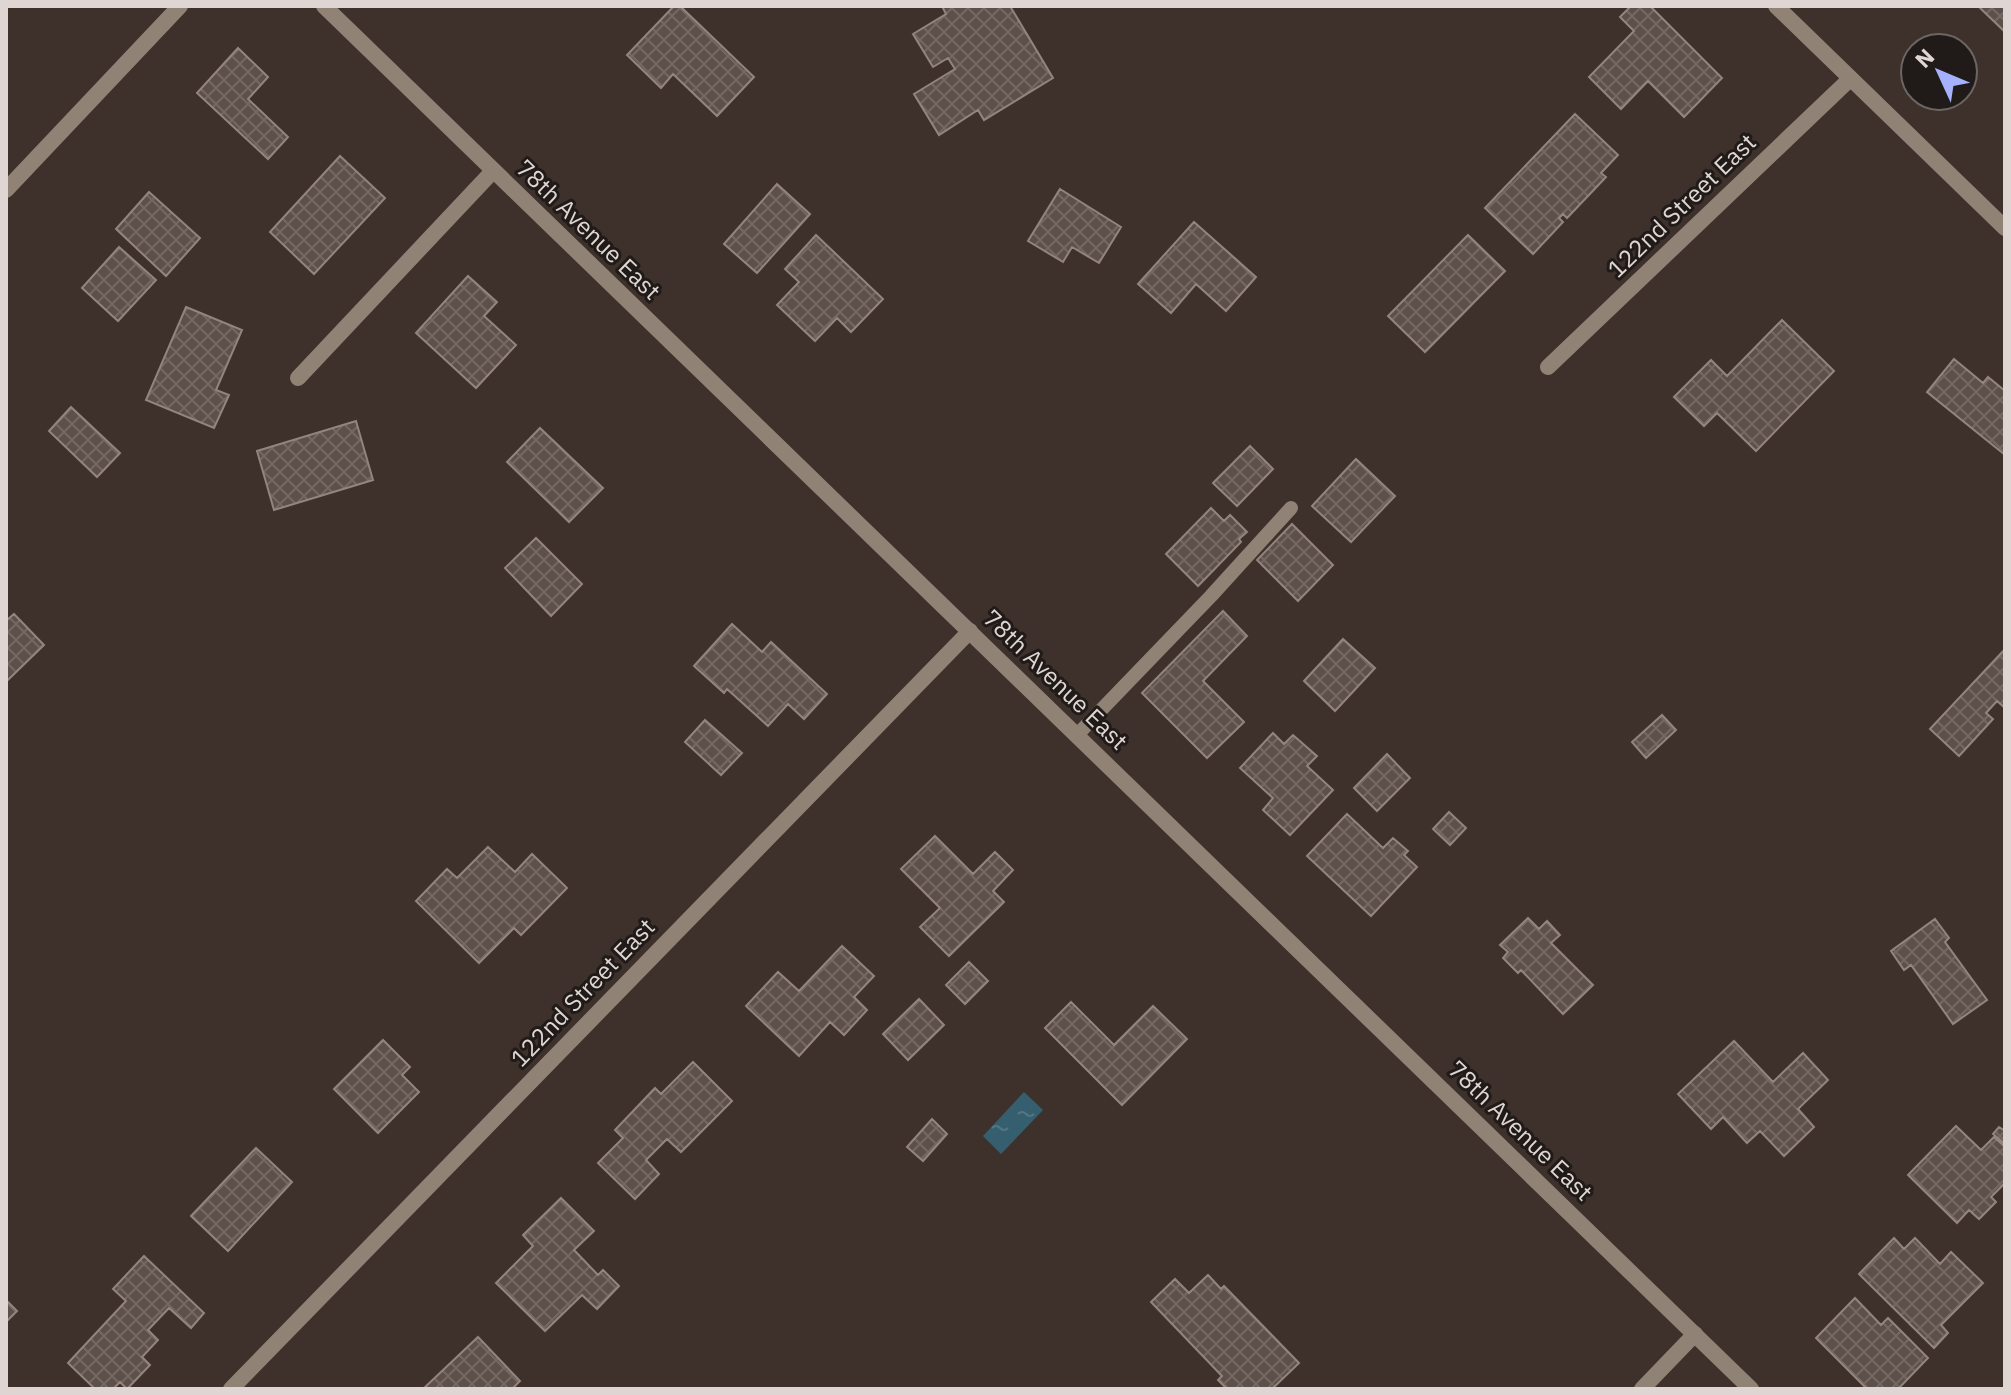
<svg xmlns="http://www.w3.org/2000/svg" width="2011" height="1395" viewBox="0 0 2011 1395" font-family="'IBM Plex Sans',sans-serif">
<style>
.water{fill:url(#water-ripples)}
.building{fill:url(#building-cross-hatch);stroke:#93847e;stroke-width:2}
.lines{fill:none;stroke-linecap:round;stroke-linejoin:round}
.service{stroke:#908376;stroke-width:14}
.minor{stroke:#908376;stroke-width:16}
.tertiary{stroke:#908376;stroke-width:16}
.labels{text-anchor:middle;stroke-width:6;stroke-linejoin:round;paint-order:stroke}
.street-label{font-size:24px;fill:#dfd6d3;stroke:#201b18}
</style>
<defs>
<pattern id="water-ripples" width="26" height="14" patternUnits="userSpaceOnUse" patternTransform="scale(2)"><rect width="26" height="14" fill="#355f6f"/><path d="M2 4q2-2 4 0t4 0M15 11q2-2 4 0t4 0" fill="none" stroke="#527583"/></pattern>
<pattern id="building-cross-hatch" width="8" height="8" patternUnits="userSpaceOnUse" patternTransform="scale(2)"><rect width="8" height="8" fill="#5d4f49"/><path d="M0 0l8 8M0 8l8-8" fill="none" stroke="#746862"/></pattern>
</defs>
<rect width="100%" height="100%" fill="#3e312c"/>
<!-- water -->
<path class="water" d="M 1024,1092 L 1043,1110 L 1001,1154 L 983,1136 Z"/>
<!-- building -->
<path class="building" d="M 674,6 L 680,6 L 754,77 L 717,116 L 673,74 L 661,88 L 627,55 Z
M 942,6 L 1010,6 L 1053,78 L 984,120 L 978,110 L 939,135 L 914,94 L 955,69 L 948,58 L 933,67 L 913,34 L 946,14 Z
M 1631,6 L 1650,6 L 1722,78 L 1684,117 L 1648,81 L 1621,109 L 1589,77 L 1634,31 L 1620,17 Z
M 1978,6 L 2005,6 L 2005,30 L 2004,31 Z
M 238,48 L 268,77 L 248,99 L 288,137 L 268,159 L 197,93 Z
M 1575,114 L 1618,155 L 1601,173 L 1606,177 L 1567,218 L 1563,214 L 1559,218 L 1563,222 L 1533,254 L 1485,208 Z
M 340,156 L 385,198 L 314,274 L 270,232 Z
M 777,184 L 810,214 L 757,273 L 724,244 Z
M 1060,189 L 1121,227 L 1099,263 L 1072,247 L 1063,262 L 1028,241 Z
M 149,192 L 200,238 L 166,276 L 116,229 Z
M 1194,222 L 1256,277 L 1226,311 L 1196,284 L 1171,313 L 1138,284 Z
M 816,235 L 883,299 L 851,332 L 837,318 L 815,341 L 777,305 L 799,282 L 785,269 Z
M 1468,235 L 1505,271 L 1425,352 L 1388,316 Z
M 119,247 L 156,280 L 118,321 L 82,288 Z
M 468,276 L 497,302 L 484,316 L 516,345 L 476,388 L 416,333 Z
M 186,307 L 242,330 L 216,390 L 229,395 L 214,428 L 146,400 Z
M 1782,320 L 1834,371 L 1756,451 L 1717,413 L 1704,426 L 1674,397 L 1711,360 L 1727,376 Z
M 1954,359 L 1983,383 L 1988,377 L 2005,391 L 2005,455 L 1927,392 Z
M 71,407 L 120,453 L 97,477 L 49,431 Z
M 356,421 L 373,480 L 274,510 L 257,451 Z
M 540,428 L 603,488 L 569,522 L 507,462 Z
M 1250,446 L 1273,469 L 1237,506 L 1213,483 Z
M 1356,459 L 1395,496 L 1351,542 L 1312,506 Z
M 1211,508 L 1224,521 L 1230,515 L 1247,532 L 1239,539 L 1241,542 L 1198,586 L 1166,554 Z
M 1292,524 L 1333,565 L 1298,601 L 1257,560 Z
M 536,538 L 582,584 L 551,616 L 505,568 Z
M 1223,611 L 1247,636 L 1203,681 L 1244,722 L 1207,758 L 1142,693 Z
M 14,614 L 44,645 L 6,682 L 6,621 Z
M 732,624 L 762,652 L 771,642 L 827,694 L 804,719 L 788,704 L 768,726 L 727,689 L 724,693 L 694,666 Z
M 1343,639 L 1375,668 L 1335,711 L 1304,681 Z
M 2005,649 L 2005,708 L 1997,701 L 1986,713 L 1993,719 L 1959,756 L 1930,729 Z
M 1662,715 L 1676,730 L 1646,758 L 1632,742 Z
M 705,720 L 742,753 L 721,775 L 685,742 Z
M 1273,733 L 1284,744 L 1293,735 L 1317,756 L 1307,766 L 1333,790 L 1290,835 L 1263,810 L 1273,798 L 1240,768 Z
M 1387,754 L 1410,778 L 1377,811 L 1354,788 Z
M 1449,812 L 1466,828 L 1450,845 L 1433,829 Z
M 1347,814 L 1383,848 L 1393,838 L 1408,851 L 1404,855 L 1417,867 L 1371,916 L 1307,856 Z
M 935,836 L 973,874 L 995,852 L 1013,870 L 993,891 L 1004,902 L 949,956 L 920,927 L 940,908 L 901,869 Z
M 488,847 L 515,872 L 532,854 L 567,888 L 521,935 L 514,928 L 479,963 L 416,901 L 447,869 L 457,878 Z
M 1528,918 L 1539,929 L 1547,921 L 1560,935 L 1551,943 L 1593,985 L 1563,1014 L 1521,970 L 1518,973 L 1503,958 L 1508,952 L 1500,945 Z
M 1935,919 L 1949,938 L 1945,942 L 1987,1000 L 1953,1024 L 1911,965 L 1904,970 L 1891,951 Z
M 842,946 L 874,976 L 854,997 L 867,1010 L 844,1035 L 830,1022 L 799,1056 L 746,1006 L 778,972 L 799,991 Z
M 969,962 L 988,981 L 965,1004 L 946,985 Z
M 919,999 L 944,1025 L 908,1060 L 883,1034 Z
M 1071,1002 L 1114,1045 L 1153,1006 L 1187,1039 L 1122,1105 L 1045,1028 Z
M 383,1040 L 410,1067 L 402,1075 L 419,1092 L 378,1133 L 334,1089 Z
M 1734,1041 L 1773,1082 L 1803,1053 L 1828,1080 L 1798,1109 L 1814,1127 L 1784,1156 L 1760,1131 L 1747,1143 L 1723,1117 L 1711,1129 L 1678,1094 Z
M 693,1062 L 732,1101 L 681,1152 L 667,1139 L 646,1160 L 659,1174 L 635,1199 L 598,1163 L 623,1138 L 615,1130 L 655,1088 L 661,1094 Z
M 932,1119 L 947,1134 L 923,1161 L 907,1147 Z
M 1956,1126 L 1981,1150 L 1994,1137 L 2005,1147 L 2005,1183 L 1991,1197 L 1996,1202 L 1979,1219 L 1969,1210 L 1957,1223 L 1908,1175 Z
M 1999,1127 L 2005,1131 L 2005,1144 L 1993,1134 Z
M 256,1148 L 292,1182 L 228,1251 L 191,1216 Z
M 561,1198 L 594,1231 L 574,1250 L 598,1275 L 603,1270 L 619,1286 L 597,1309 L 582,1295 L 545,1331 L 496,1283 L 533,1246 L 523,1235 Z
M 1894,1238 L 1904,1249 L 1915,1238 L 1940,1264 L 1951,1252 L 1983,1283 L 1941,1325 L 1948,1333 L 1934,1348 L 1859,1274 Z
M 144,1256 L 204,1313 L 191,1328 L 169,1308 L 148,1330 L 158,1340 L 142,1357 L 150,1365 L 127,1389 L 120,1382 L 113,1389 L 95,1389 L 68,1363 L 126,1301 L 113,1289 Z
M 1208,1275 L 1221,1289 L 1224,1286 L 1299,1363 L 1272,1389 L 1227,1389 L 1218,1380 L 1222,1376 L 1151,1302 L 1175,1279 L 1189,1293 Z
M 1855,1298 L 1881,1325 L 1888,1318 L 1928,1358 L 1898,1389 L 1867,1389 L 1816,1338 Z
M 6,1300 L 17,1311 L 6,1322 Z
M 478,1337 L 520,1381 L 512,1389 L 423,1389 Z"/>
<g class="lines">
<!-- service -->
<path class="service" d="M 1077,735 L 1211,596 L 1291,508"/>
<!-- minor -->
<path class="minor" d="M 1776,6 L 2005,228
M 6,190 L 180,6
M 1548,367 L 1850,79
M 298,378 L 493,171
M 231,1389 L 970,631
M 1642,1389 L 1695,1334"/>
<!-- tertiary -->
<path class="tertiary" d="M 324,6 L 1751,1389"/>
</g>
<g class="labels">
<!-- street labels -->
<g class="street-label">
<text transform="translate(1682 206) rotate(-44)" y="8">122nd Street East</text>
<text transform="translate(588 230) rotate(44)" y="8">78th Avenue East</text>
<text transform="translate(1055 680) rotate(44)" y="8">78th Avenue East</text>
<text transform="translate(583 993) rotate(-46)" y="8">122nd Street East</text>
<text transform="translate(1520 1131) rotate(44)" y="8">78th Avenue East</text>
</g>
</g>
<!-- border -->
<rect width="2011" height="1395" fill="none" stroke="#dfd6d3" stroke-width="16"/>
<!-- north arrow -->
<g transform="translate(1939 72) rotate(314)"><circle r="38" fill="#201b18" stroke="#6c6663" stroke-width="2"/>
<path d="M0-6L14 30L0 20L-14 30Z" fill="#a5b1fc"/>
<text y="-12" font-size="22" font-weight="bold" text-anchor="middle" fill="#dfd6d3">N</text>
</g>
</svg>
